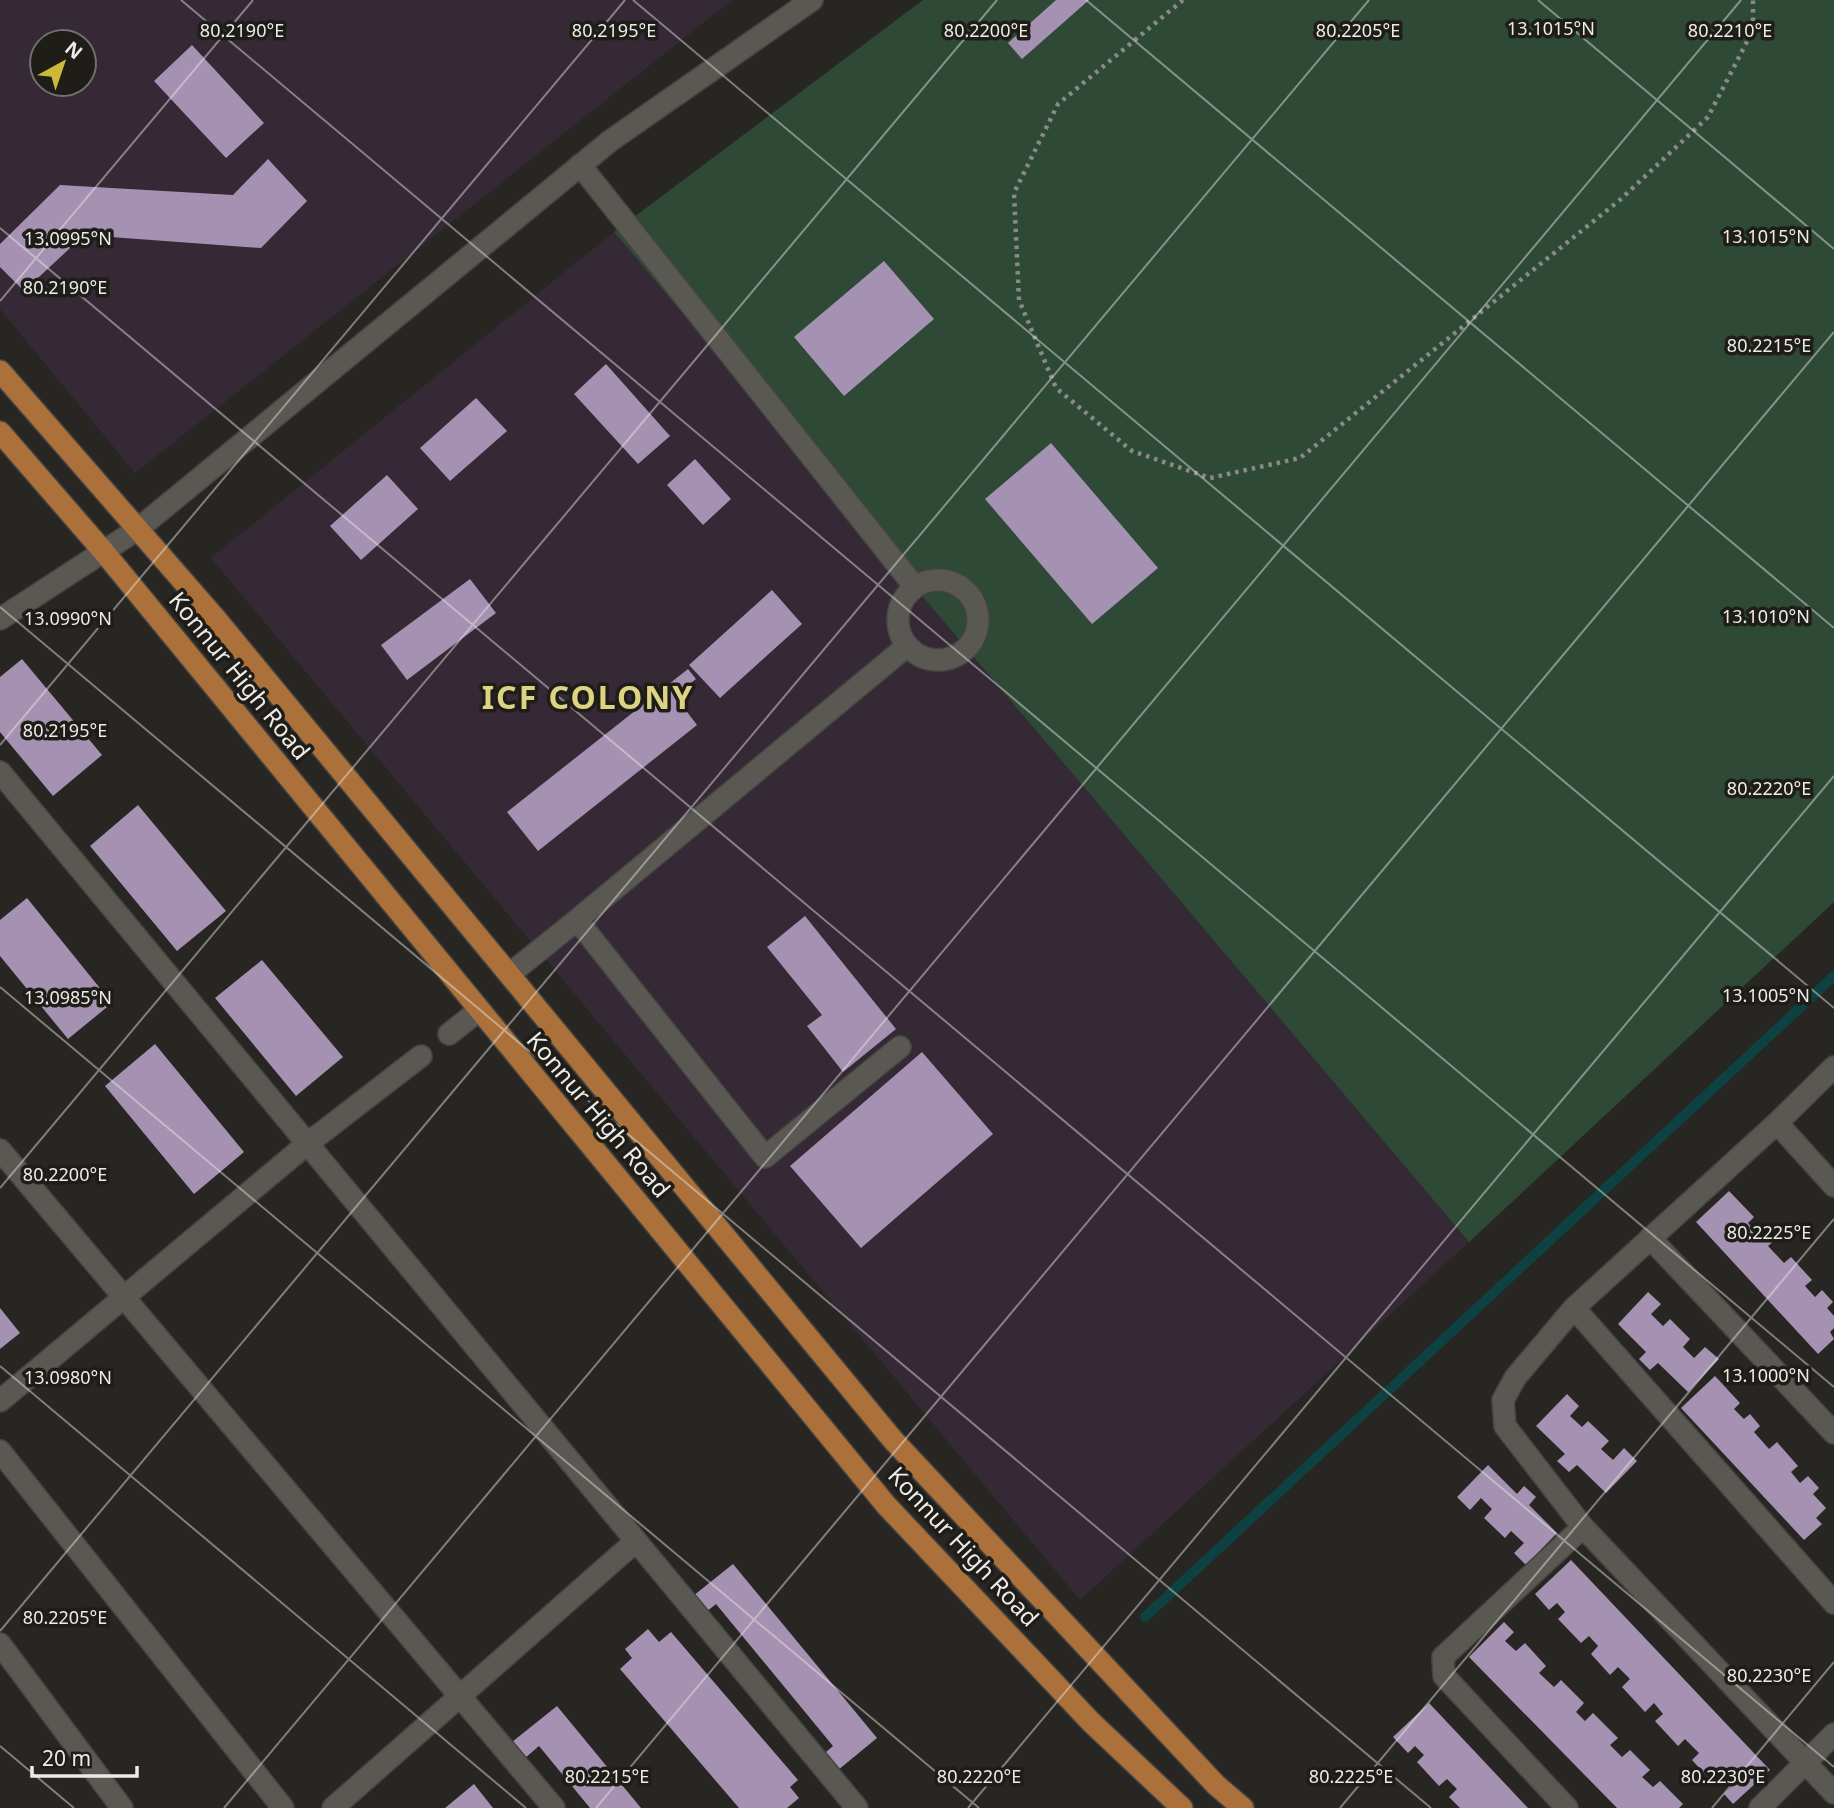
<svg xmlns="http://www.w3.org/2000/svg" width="1834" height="1808" viewBox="0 0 1834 1808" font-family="'Noto Sans',sans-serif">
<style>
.education{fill:#352936;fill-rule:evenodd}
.green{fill:#2e4a37}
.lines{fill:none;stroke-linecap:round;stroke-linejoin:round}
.stream{stroke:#0e4141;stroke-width:10}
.building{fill:#a591b1}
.minor-casing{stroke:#464440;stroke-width:24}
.major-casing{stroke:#464440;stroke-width:24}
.path{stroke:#8b8985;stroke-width:4.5;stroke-dasharray:3.5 5;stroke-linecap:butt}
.minor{stroke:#5a5853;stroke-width:21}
.major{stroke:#ac713a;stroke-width:21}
.ticks{fill:none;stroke:#edebe8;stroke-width:2;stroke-opacity:0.45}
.labels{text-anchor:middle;stroke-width:7;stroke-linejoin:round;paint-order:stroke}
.street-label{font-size:24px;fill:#edebe8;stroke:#1e1d18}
.district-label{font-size:32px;font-weight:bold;letter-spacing:2px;fill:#ded283;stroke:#1e1d18}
.ticks-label{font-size:18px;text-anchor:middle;fill:#edebe8;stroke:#1e1d18;stroke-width:7;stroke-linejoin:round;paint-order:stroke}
</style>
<rect width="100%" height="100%" fill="#282622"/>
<!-- education -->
<path class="education" d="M 0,0 L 732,0 L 135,473 L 0,309 ZM 42,42 L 84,42 L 84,84 L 42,84 Z
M 614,232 L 1469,1242 L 1080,1600 L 211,558 Z"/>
<!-- green -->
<path class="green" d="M 923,0 L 1834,0 L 1834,902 L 1469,1242 L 614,232 Z"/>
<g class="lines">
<!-- stream -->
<path class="stream" d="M 1145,1617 L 1834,976"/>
</g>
<!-- building -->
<path class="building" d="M 1056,0 L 1089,0 L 1022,59 L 1008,43 Z
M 192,45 L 264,123 L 226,158 L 154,81 Z
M 268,159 L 307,201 L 261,248 L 84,235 L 24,291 L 0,267 L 0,244 L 60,185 L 233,195 Z
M 884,261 L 934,319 L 844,396 L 794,337 Z
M 606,364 L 670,436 L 638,464 L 574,394 Z
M 476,398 L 507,431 L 450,481 L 420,448 Z
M 1051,443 L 1158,568 L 1092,624 L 985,499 Z
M 695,459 L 731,499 L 703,525 L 667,485 Z
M 387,475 L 418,509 L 361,560 L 330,526 Z
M 470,579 L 496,613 L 407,680 L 381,645 Z
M 772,590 L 802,624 L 720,698 L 689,665 Z
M 22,659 L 102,755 L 53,796 L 0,732 L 0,677 Z
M 688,669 L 696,679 L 675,696 L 697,725 L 538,851 L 507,812 Z
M 138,805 L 226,911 L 177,951 L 90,846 Z
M 27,898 L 112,1003 L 68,1039 L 0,956 L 0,920 Z
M 805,916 L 896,1029 L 843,1072 L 807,1026 L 822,1015 L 767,947 Z
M 262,960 L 343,1057 L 296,1096 L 215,998 Z
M 155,1044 L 244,1152 L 194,1194 L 105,1086 Z
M 922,1052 L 993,1134 L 861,1248 L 790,1166 Z
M 1729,1191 L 1754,1217 L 1748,1223 L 1757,1233 L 1764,1228 L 1775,1240 L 1768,1246 L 1784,1263 L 1791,1257 L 1812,1280 L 1805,1286 L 1815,1297 L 1822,1290 L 1833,1302 L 1827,1308 L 1834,1316 L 1834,1328 L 1830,1332 L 1834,1339 L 1818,1354 L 1696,1222 Z
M 1648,1292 L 1661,1304 L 1651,1314 L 1663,1326 L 1670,1319 L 1690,1339 L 1683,1347 L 1694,1358 L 1705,1347 L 1719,1359 L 1688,1392 L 1658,1363 L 1650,1370 L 1639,1359 L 1646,1352 L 1618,1324 Z
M 0,1308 L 20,1333 L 0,1349 Z
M 1715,1376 L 1740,1403 L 1734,1409 L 1744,1419 L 1750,1414 L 1760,1426 L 1754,1432 L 1769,1449 L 1777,1442 L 1798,1466 L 1791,1472 L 1800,1483 L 1808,1476 L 1819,1488 L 1813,1494 L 1826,1508 L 1816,1518 L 1822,1524 L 1804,1540 L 1681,1408 Z
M 1567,1394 L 1579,1406 L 1570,1416 L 1582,1427 L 1588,1421 L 1609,1441 L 1601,1449 L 1613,1460 L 1624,1448 L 1637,1461 L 1606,1493 L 1577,1465 L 1569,1472 L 1557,1461 L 1565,1454 L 1536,1426 Z
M 1488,1465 L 1517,1494 L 1524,1486 L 1536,1497 L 1529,1505 L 1557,1533 L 1526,1565 L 1514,1553 L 1524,1543 L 1511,1531 L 1505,1538 L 1484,1518 L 1492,1509 L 1481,1498 L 1470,1510 L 1457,1497 Z
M 1571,1560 L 1770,1770 L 1733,1804 L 1724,1794 L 1732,1786 L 1722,1775 L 1713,1783 L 1692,1760 L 1699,1753 L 1685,1739 L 1678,1746 L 1655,1721 L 1663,1714 L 1654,1703 L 1645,1712 L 1622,1687 L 1630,1679 L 1618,1667 L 1610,1675 L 1591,1654 L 1598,1646 L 1589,1636 L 1581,1643 L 1558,1619 L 1565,1612 L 1557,1603 L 1549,1610 L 1535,1594 Z
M 733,1564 L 877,1738 L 832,1775 L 819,1758 L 833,1746 L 716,1604 L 701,1616 L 688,1600 Z
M 1504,1622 L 1514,1632 L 1505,1641 L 1516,1651 L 1525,1643 L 1546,1666 L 1539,1673 L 1554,1687 L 1561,1680 L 1584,1703 L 1576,1712 L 1585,1721 L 1593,1713 L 1618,1738 L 1610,1745 L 1622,1757 L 1630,1750 L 1650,1770 L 1642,1777 L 1653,1787 L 1660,1781 L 1683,1804 L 1679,1808 L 1617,1808 L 1469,1657 Z
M 648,1629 L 659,1642 L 671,1632 L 798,1780 L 790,1787 L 799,1798 L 787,1808 L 739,1808 L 620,1669 L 632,1658 L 625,1649 Z
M 1429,1703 L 1528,1808 L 1460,1808 L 1449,1797 L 1457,1789 L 1447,1779 L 1439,1786 L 1417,1762 L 1424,1755 L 1415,1746 L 1408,1753 L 1393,1737 Z
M 557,1706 L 641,1808 L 590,1808 L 539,1746 L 525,1758 L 512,1742 Z
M 474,1784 L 493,1808 L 445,1808 Z"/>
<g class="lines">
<!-- minor casing -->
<g class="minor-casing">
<path id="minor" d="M 580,165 L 915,587
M898 620a40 40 0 1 1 80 0a40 40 0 1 1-80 0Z
M 0,619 L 138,529 L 610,141 L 812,0
M 0,772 L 857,1808
M 511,973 L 577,920
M 449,1034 L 478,1011
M 900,1047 L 765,1157 L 577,920 L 907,646
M 1777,1123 L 1834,1067
M 0,1150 L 554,1808
M 1834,1186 L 1777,1123 L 1574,1308 L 1834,1603
M 1650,1238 L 1834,1433
M 1574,1308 L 1515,1378 L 1503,1400 L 1505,1426 L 1583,1527 L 1834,1793
M 0,1401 L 307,1144 L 421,1056
M 0,1451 L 283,1808
M 0,1644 L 122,1808
M 333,1808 L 636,1541
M 1567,1808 L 1444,1676 L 1443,1657 L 1583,1527
M 1760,1808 L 1834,1734"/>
</g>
<!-- major casing -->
<g class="major-casing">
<path id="major" d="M 0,371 L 216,619 L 893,1440 L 1216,1785 L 1243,1808
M 0,432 L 104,552 L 886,1505 L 1091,1722 L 1182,1808"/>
</g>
<!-- path -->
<path class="path" d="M 1183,0 L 1058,104 L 1014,193 L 1019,300 L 1056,388 L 1132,451 L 1210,478 L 1300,458 L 1621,199 L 1708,117 L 1753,30 L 1753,0"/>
<!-- minor -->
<use href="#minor" class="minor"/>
<!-- major -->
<use href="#major" class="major"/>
</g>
<!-- ticks -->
<path class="ticks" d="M 181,0 L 1834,1387M 633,0 L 1834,1008M 1086,0 L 1834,628M 1538,0 L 1834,249M 0,228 L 1834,1767M 0,301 L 253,0M 0,607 L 1431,1808M 0,745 L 625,0M 0,987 L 979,1808M 0,1188 L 997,0M 0,1366 L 526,1808M 0,1631 L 1369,0M 0,1746 L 74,1808M 224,1808 L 1741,0M 596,1808 L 1834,332M 968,1808 L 1834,776M 1340,1808 L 1834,1219M 1712,1808 L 1834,1662"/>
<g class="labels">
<!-- street labels -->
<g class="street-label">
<text transform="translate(239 676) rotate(51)" y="8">Konnur High Road</text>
<text transform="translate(598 1115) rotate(50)" y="8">Konnur High Road</text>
<text transform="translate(963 1547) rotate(47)" y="8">Konnur High Road</text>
</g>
<!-- district labels -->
<g class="district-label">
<text x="588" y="709">ICF COLONY</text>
</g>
</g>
<g class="ticks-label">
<text x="1551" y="35">13.1015°N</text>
<text x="242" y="37">80.2190°E</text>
<text x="614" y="37">80.2195°E</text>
<text x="986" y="37">80.2200°E</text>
<text x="1358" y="37">80.2205°E</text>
<text x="1730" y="37">80.2210°E</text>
<text x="1766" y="243">13.1015°N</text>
<text x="68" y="245">13.0995°N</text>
<text x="65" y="294">80.2190°E</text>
<text x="1769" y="352">80.2215°E</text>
<text x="1766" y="623">13.1010°N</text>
<text x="68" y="625">13.0990°N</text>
<text x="65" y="737">80.2195°E</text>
<text x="1769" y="795">80.2220°E</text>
<text x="1766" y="1002">13.1005°N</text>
<text x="68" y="1004">13.0985°N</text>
<text x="65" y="1181">80.2200°E</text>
<text x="1769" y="1239">80.2225°E</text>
<text x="1766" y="1382">13.1000°N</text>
<text x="68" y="1384">13.0980°N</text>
<text x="65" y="1624">80.2205°E</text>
<text x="1769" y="1682">80.2230°E</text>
<text x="607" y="1783">80.2215°E</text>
<text x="979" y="1783">80.2220°E</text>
<text x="1351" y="1783">80.2225°E</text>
<text x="1723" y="1783">80.2230°E</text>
</g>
<!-- north arrow -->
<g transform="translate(63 63) rotate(40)"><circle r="33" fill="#1e1d18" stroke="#716f6b" stroke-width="2"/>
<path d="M0-5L12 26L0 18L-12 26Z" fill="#ccb938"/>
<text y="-10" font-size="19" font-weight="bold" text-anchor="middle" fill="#edebe8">N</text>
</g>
<!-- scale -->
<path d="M32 1766v10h105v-10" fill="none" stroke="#edebe8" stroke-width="3.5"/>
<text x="42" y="1766" font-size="21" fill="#edebe8" stroke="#1e1d18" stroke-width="5" paint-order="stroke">20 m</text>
</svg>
